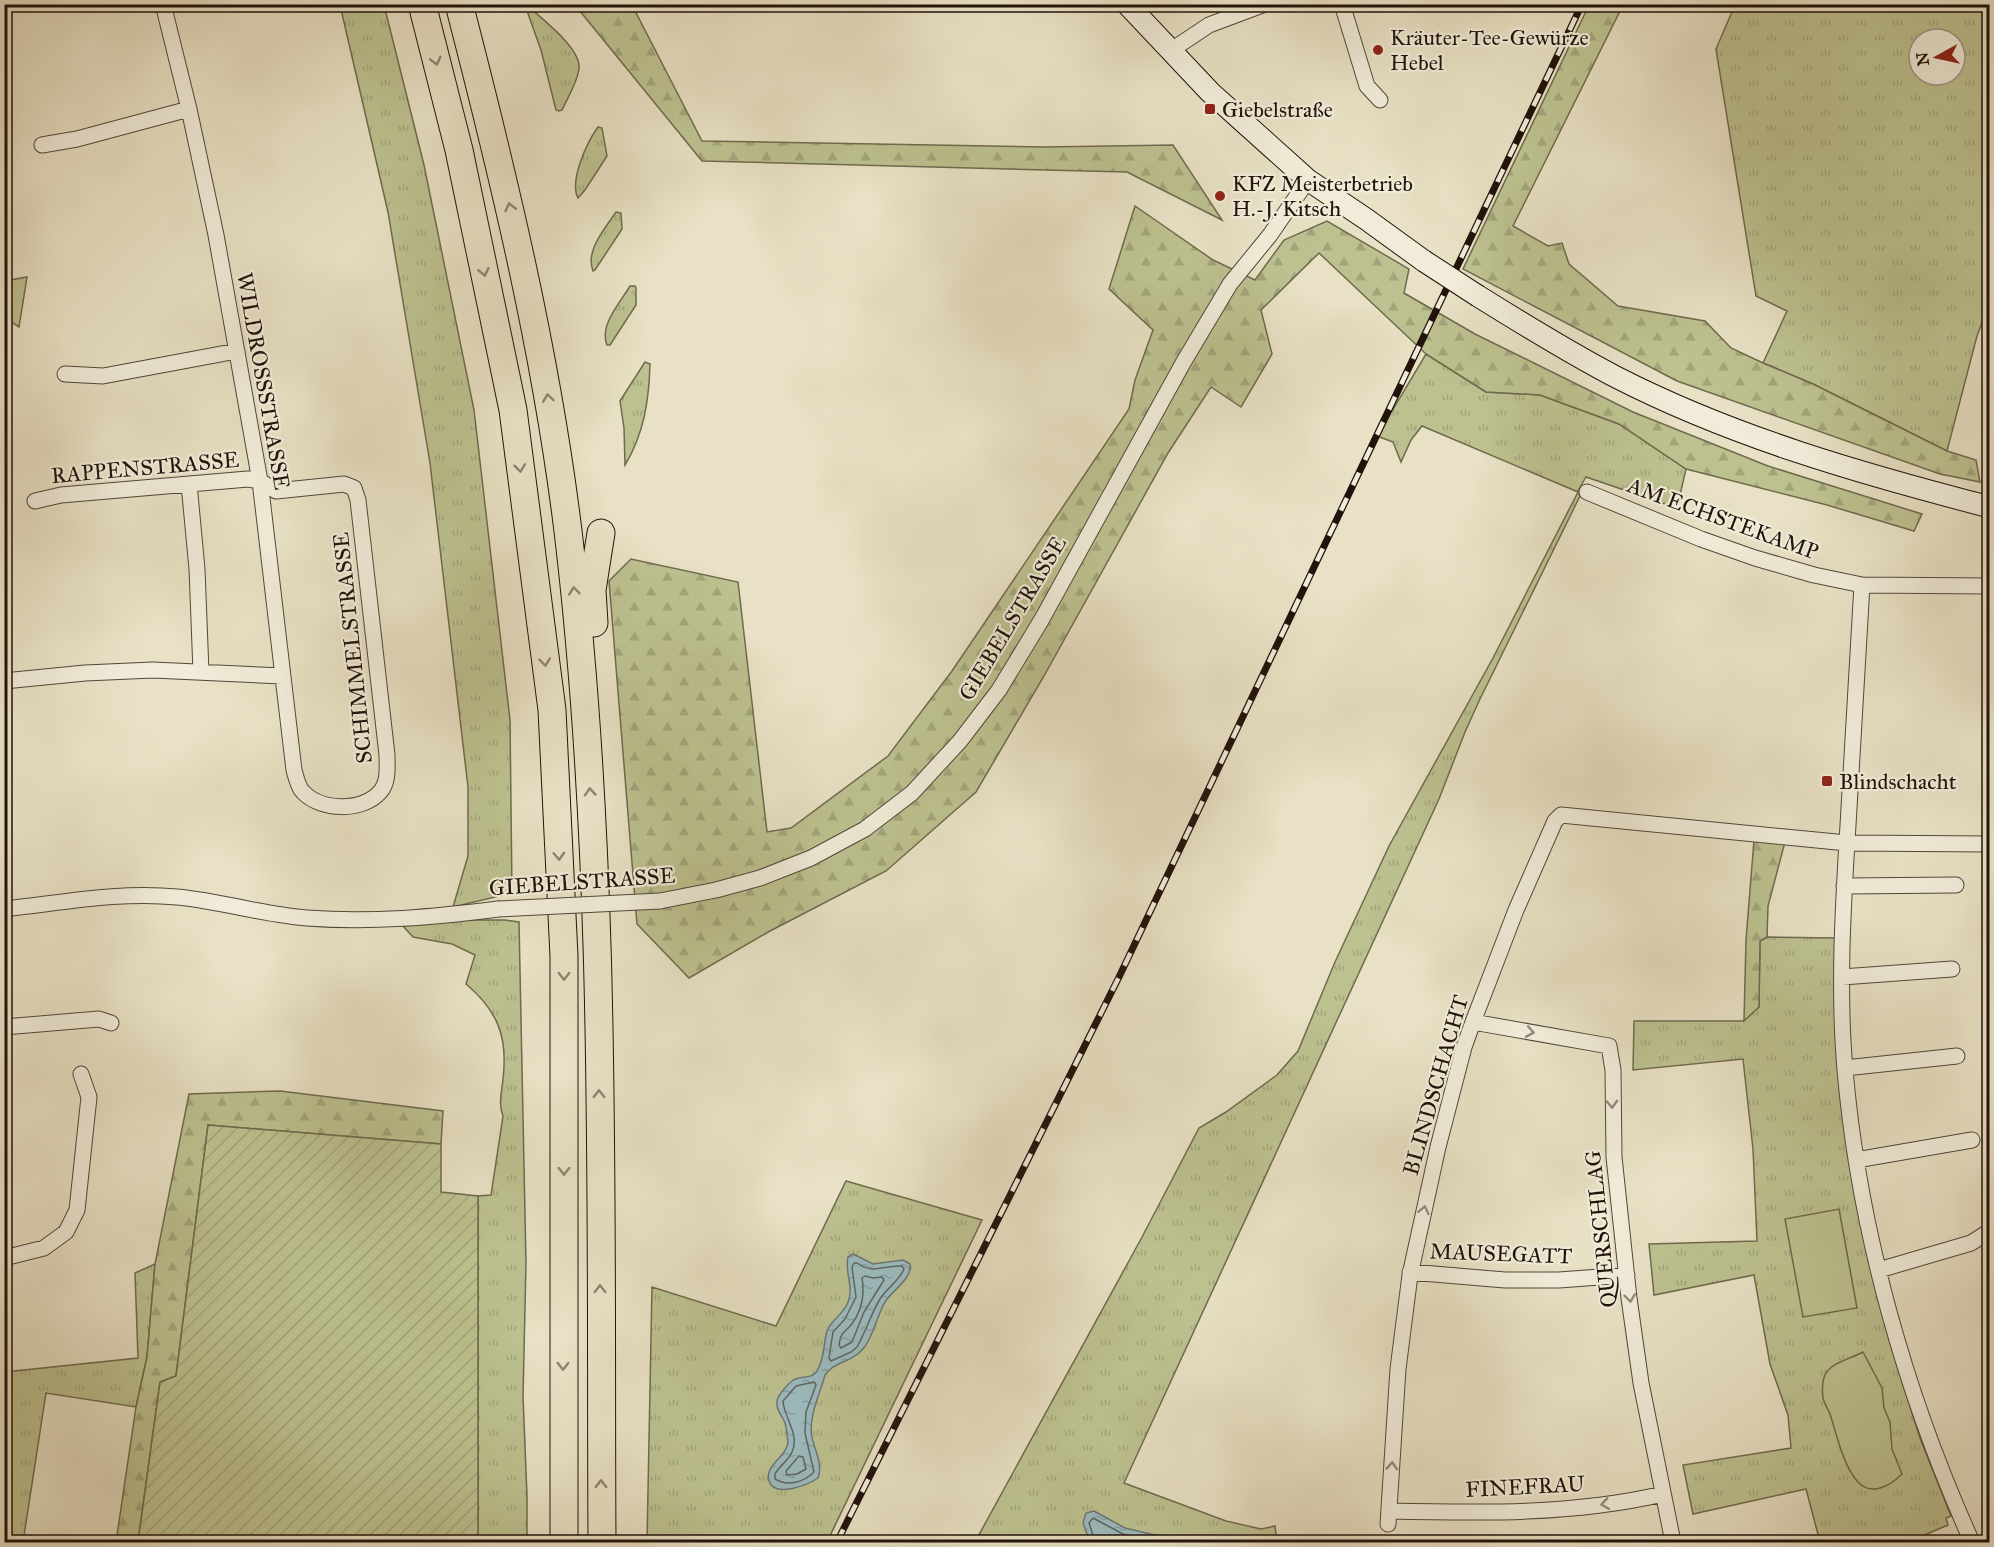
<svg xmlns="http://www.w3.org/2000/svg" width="1994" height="1547" viewBox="0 0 1994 1547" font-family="'IM FELL Great Primer',serif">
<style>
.grass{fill:url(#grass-tufts);stroke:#6f6a4e;stroke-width:1.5;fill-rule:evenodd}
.forest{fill:url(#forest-firs);stroke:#6f6a4e;stroke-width:1.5}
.park{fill:#bdc190;stroke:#6f6a4e;stroke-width:1.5}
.garden{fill:url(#garden-furrows);stroke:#6f6a4e;stroke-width:1.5}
.water{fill:url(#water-ripples);stroke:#6b7777;stroke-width:1.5}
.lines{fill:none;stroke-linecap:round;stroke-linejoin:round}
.shore{stroke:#5e6665;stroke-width:1.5}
.street-casing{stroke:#53463a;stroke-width:17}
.secondary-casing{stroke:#21120b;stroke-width:23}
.highway-casing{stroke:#21120b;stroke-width:29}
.street{stroke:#f0ecd9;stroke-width:15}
.secondary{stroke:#f0ecd9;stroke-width:21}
.highway{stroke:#e8e1c5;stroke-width:27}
.rail-casing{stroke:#21120b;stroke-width:7}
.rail{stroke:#f0ecd9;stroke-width:4.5;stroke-dasharray:14;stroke-linecap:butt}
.street-bridge-casing{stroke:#53463a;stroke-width:17;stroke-linecap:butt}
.secondary-bridge-casing{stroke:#21120b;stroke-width:23;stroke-linecap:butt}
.street-bridge{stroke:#f0ecd9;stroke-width:15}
.secondary-bridge{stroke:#f0ecd9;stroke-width:21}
.oneway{stroke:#8e8471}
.oneway2{stroke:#938a7c}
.poi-dot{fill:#8f2418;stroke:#f0ecd9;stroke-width:2}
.labels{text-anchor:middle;stroke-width:4.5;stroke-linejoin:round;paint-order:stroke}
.poi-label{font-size:22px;fill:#21120b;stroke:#f0ecd9;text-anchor:start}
.street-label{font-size:22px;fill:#21120b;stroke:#f0ecd9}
</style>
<defs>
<pattern id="grass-tufts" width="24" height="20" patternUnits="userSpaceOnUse" patternTransform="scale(1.5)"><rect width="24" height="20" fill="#bdc190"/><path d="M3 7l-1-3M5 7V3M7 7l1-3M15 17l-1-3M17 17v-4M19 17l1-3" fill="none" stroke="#a2a57b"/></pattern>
<pattern id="forest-firs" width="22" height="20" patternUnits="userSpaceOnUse" patternTransform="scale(1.5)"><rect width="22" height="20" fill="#bdc190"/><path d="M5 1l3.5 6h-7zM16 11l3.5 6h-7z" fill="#a2a57b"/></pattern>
<pattern id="garden-furrows" width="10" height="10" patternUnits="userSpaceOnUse" patternTransform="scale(1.5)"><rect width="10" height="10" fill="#bdc190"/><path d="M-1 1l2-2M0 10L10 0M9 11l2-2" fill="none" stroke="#a2a57b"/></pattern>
<pattern id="water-ripples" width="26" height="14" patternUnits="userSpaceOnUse" patternTransform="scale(1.5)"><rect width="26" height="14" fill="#9cbbbf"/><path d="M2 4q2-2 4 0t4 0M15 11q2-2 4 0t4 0" fill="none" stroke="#86a0a3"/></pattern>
</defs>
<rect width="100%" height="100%" fill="#e8e1c5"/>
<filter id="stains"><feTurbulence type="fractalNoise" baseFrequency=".00333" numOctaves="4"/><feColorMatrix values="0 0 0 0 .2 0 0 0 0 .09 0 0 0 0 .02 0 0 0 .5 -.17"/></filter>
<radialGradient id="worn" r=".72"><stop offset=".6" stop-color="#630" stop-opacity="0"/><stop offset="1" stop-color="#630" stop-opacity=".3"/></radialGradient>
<!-- grass -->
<path class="grass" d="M 340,5 L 384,5 L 424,165 L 474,410 L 510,720 L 512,893 L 453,907 L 468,856 L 468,787 L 430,463 L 388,212 Z
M 1735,5 L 1989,5 L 1989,304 L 1977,336 L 1947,451 L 1813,384 L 1763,363 L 1787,311 L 1756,296 L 1716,49 ZM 1919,39 L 1955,39 L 1955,75 L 1919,75 Z
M 529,7 C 542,19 582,49 579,69 C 577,83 568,97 562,110 L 559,111 L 556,110 L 541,50 L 526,8 Z
M 598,127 L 602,128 L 607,156 L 585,190 L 578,198 C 569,181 587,142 598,127 Z
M 616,212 L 621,213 L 622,229 L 595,270 L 593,271 C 585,250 605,229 616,212 Z
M 630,286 L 635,286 L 636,288 L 636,305 L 610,345 L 607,345 C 599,325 620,303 630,286 Z
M 1426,354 L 1486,392 L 1540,395 L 1619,424 L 1686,469 L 1677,508 L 1586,477 L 1578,491 L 1580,496 L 1480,699 L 1465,732 L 1439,799 L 1124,1483 L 1226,1521 L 1261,1529 L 1275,1526 L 1277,1542 L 975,1542 L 1141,1239 L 1199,1128 L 1226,1112 L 1277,1075 L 1298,1051 L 1335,962 L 1389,846 L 1493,658 L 1578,492 L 1422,426 L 1411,440 L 1401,462 L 1393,442 L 1377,436 Z
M 645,362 L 650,364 C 649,400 644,434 625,465 L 624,428 L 620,401 Z
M 462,920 L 505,920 L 519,922 L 526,1263 L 523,1397 L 527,1496 L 527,1542 L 478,1542 L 478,1196 L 491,1195 L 503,1116 C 498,1104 502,1091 503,1079 C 508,1037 498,1011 466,984 L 475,955 L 452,944 L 413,937 L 403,926 Z
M 1767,937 L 1836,938 L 1865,1243 L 1892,1349 L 1920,1438 L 1951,1516 L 1946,1518 L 1948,1525 L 1908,1542 L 1820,1542 L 1806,1489 L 1693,1514 L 1683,1465 L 1791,1448 L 1788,1415 L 1770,1364 L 1754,1275 L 1654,1295 L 1649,1244 L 1757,1241 L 1753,1149 L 1743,1059 L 1633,1070 L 1634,1021 L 1743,1021 L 1759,1007 L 1760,941 Z
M 846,1181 L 982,1220 L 827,1542 L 647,1542 L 652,1287 L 776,1326 Z
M 155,1264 L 147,1357 L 136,1407 L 46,1393 L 23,1542 L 5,1542 L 5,1479 L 8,1393 L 5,1393 L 5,1372 L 138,1358 L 135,1273 Z"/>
<!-- forest -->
<path class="forest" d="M 575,5 L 632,5 L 702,141 L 1045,147 L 1173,145 L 1222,220 L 1127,172 L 702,161 Z
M 1589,5 L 1623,5 L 1513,226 L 1548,246 L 1562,243 L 1569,264 L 1618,306 L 1705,321 L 1731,348 L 1763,363 L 1813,384 L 1947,451 L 1976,460 L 1980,482 L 1940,474 L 1677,381 L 1463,269 Z
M 1135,206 L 1213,260 L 1255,280 L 1284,240 L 1327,221 L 1409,269 L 1404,293 L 1475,334 L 1633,412 L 1768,466 L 1922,514 L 1914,531 L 1827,505 L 1686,469 L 1619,424 L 1540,395 L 1486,392 L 1426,354 L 1319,253 L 1261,310 L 1272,354 L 1241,407 L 1211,387 L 1168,453 L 1044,676 L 976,792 L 886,871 L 770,931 L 689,978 L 637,924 L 609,581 L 631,559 L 738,582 L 767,832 L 791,828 L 888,756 L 952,671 L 1129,409 L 1135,380 L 1153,330 L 1109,289 Z
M 1754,840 L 1785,842 L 1768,906 L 1767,937 L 1760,941 L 1759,1007 L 1744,1021 L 1746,940 Z
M 280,1091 L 443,1111 L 441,1144 L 208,1125 L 176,1376 L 160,1382 L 138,1542 L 116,1542 L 136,1407 L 147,1357 L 155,1264 L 189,1094 Z"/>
<!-- park -->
<path class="park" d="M 27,277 L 19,327 L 5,318 L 5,281 Z
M 1839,1209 L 1857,1308 L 1803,1317 L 1785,1219 Z
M 1863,1352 L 1882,1388 L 1884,1408 L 1890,1422 L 1892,1449 L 1902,1474 C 1891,1485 1872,1497 1858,1482 C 1843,1466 1837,1435 1830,1414 C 1828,1409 1824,1403 1823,1398 C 1822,1390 1822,1382 1825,1375 C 1831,1362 1851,1359 1863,1352 Z"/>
<!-- garden -->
<path class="garden" d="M 208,1125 L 441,1144 L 441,1192 L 478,1196 L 478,1542 L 138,1542 L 160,1382 L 176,1376 Z"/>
<!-- water -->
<path class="water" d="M 853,1254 L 873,1264 L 903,1260 L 910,1264 C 912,1280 893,1289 885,1302 C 876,1317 873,1340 860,1352 C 850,1362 832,1363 825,1375 C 820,1394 811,1410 811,1431 C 812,1447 824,1462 818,1478 C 809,1484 775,1499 769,1481 C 764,1465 788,1456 788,1442 C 787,1436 787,1429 785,1423 C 782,1415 774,1408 778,1398 C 780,1393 788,1384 792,1381 C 800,1375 811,1380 817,1371 C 825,1358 823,1345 827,1331 C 831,1319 849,1312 850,1293 C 851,1281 845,1270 848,1257 Z
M 1094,1511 L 1125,1528 L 1159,1536 L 1168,1541 L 1202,1541 L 1206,1542 L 1090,1542 L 1083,1523 L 1086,1513 Z"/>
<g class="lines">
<!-- shore -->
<path class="shore" d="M 857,1263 C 874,1275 883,1265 902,1266 L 904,1269 C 899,1281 887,1288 880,1299 C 871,1314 866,1331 857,1347 L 851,1352 L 831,1361 L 829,1358 L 833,1332 L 845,1319 L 856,1297 L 852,1267 L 854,1263 Z
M 865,1276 L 873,1278 L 882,1277 L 884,1280 L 864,1312 L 852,1342 L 841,1348 L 839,1345 C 841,1332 843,1334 851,1325 C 862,1311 865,1295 862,1278 Z
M 814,1382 L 816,1385 L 806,1412 L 805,1433 L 814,1472 C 804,1482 788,1487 775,1479 L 775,1474 C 779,1466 789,1460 792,1452 C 800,1434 784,1418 783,1401 L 796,1386 Z
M 799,1456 L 803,1457 L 806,1469 L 797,1474 L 787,1475 L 786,1471 Z
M 1095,1542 L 1089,1523 L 1093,1518 L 1123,1534 L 1158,1542"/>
<!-- street casing -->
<g class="street-casing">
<path id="street" d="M 1342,4 L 1367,86 L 1380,100
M 1170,51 L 1209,25 L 1265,4
M 42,145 L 77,139 L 189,109
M 65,374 L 103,376 L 237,351
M 189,484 L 197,569 L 201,672
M 1587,492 L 1701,539 L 1755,558 L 1814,575 L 1862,585 L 1990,586
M 35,501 L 61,495 L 248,479 L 260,481 L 276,491 L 344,484 L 354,488 L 358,500 L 387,755 C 387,767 389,782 380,792 C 362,812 321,811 303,792 C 298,787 296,777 294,770 L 260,481 L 216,235 L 189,109 L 163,4
M 1862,585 C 1857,665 1853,745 1848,825 C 1843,906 1838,989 1845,1070 C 1859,1231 1906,1396 1972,1542
M 4,681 L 85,673 L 153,670 L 283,676
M 1844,886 L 1956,885
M 660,901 L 716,890 L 760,878 L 811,858 L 865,829 L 912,793 L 960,741 L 999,690 L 1042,619 L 1183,363 L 1230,284 L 1270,235 L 1308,180
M 4,909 C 61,903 120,891 177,897 C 221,901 264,915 307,918 C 371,923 435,917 498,909
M 1842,977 L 1952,969
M 1473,1022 L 1609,1046 L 1613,1070 L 1614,1157 L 1629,1298 L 1641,1383 L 1673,1542
M 4,1027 L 99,1019 L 111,1023
M 1845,1068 L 1957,1056
M 1856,1160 L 1972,1140
M 4,1258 L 44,1248 L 66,1232 L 77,1210 L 89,1097 L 81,1074
M 1879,1270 L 1971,1243 L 1990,1231
M 1410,1272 L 1505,1280 L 1559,1280 L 1627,1275
M 1389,1511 C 1480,1513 1573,1515 1663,1494
M 1388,1524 L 1398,1369 L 1410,1275 L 1438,1147 L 1464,1047 L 1473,1022 L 1516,910 L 1555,821 L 1561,815 L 1847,843 L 1990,844"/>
</g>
<!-- secondary casing -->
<g class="secondary-casing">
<path id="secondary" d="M 1127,4 L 1210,92 L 1308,180 L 1366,219 L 1424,261
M 1478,296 C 1523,324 1568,352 1616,377 C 1733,437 1862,474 1990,507"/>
</g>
<!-- highway casing -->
<g class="highway-casing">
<path id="highway" d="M 422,4 L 459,150 L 513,410 L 552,710 L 564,956 L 564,1542
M 459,4 C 504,178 546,352 568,531 C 608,866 600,1205 602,1542
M 594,623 L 592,590 L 601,533"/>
</g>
<!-- street -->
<use href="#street" class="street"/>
<!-- secondary -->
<use href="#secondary" class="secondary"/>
<!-- highway -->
<use href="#highway" class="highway"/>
<!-- rail casing -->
<g class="rail-casing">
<path id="rail" d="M 837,1542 L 1119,977 L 1582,4"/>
</g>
<!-- rail -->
<use href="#rail" class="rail"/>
<!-- street-bridge casing -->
<g class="street-bridge-casing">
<path id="street-bridge" d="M 498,909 L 660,901"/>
</g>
<!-- secondary-bridge casing -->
<g class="secondary-bridge-casing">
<path id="secondary-bridge" d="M 1424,261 L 1478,296"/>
</g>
<!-- street-bridge -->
<use href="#street-bridge" class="street-bridge"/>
<!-- secondary-bridge -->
<use href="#secondary-bridge" class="secondary-bridge"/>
</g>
<!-- one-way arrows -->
<defs><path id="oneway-chevron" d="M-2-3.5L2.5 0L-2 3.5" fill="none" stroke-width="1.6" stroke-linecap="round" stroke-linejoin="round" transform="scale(1.5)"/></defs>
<g class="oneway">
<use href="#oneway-chevron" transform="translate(436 61) rotate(76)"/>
<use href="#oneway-chevron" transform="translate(510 207) rotate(-103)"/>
<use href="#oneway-chevron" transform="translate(484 272) rotate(78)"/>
<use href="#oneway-chevron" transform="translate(548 398) rotate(-98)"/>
<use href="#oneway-chevron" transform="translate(520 468) rotate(83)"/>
<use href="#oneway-chevron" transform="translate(574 591) rotate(-96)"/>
<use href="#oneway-chevron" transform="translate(545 662) rotate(83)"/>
<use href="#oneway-chevron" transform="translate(590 792) rotate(-94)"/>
<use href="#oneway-chevron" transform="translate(559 856) rotate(87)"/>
<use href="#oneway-chevron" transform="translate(564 976) rotate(90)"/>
<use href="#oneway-chevron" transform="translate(599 1094) rotate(-90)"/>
<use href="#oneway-chevron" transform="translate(564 1171) rotate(90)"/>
<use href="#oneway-chevron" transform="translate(600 1289) rotate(-90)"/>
<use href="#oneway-chevron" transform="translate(563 1366) rotate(90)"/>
<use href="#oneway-chevron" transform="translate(601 1484) rotate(-90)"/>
</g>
<g class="oneway2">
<use href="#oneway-chevron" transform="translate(1530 1032) rotate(10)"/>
<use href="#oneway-chevron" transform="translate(1612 1104) rotate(88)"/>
<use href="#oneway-chevron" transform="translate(1424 1210) rotate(-78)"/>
<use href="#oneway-chevron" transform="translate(1630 1298) rotate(83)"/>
<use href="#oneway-chevron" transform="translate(1392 1466) rotate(-86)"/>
<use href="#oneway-chevron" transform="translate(1605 1504) rotate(172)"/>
</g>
<!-- markers -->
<g class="poi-dot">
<circle cx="1378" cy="50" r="6"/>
<rect x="1204" y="103" width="12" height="12" rx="3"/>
<circle cx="1220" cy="196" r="6"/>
<rect x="1821" y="775" width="12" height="12" rx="3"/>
</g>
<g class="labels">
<!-- poi labels -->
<g class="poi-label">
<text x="1390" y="45">Kräuter-Tee-Gewürze<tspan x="1390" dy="25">Hebel</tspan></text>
<text x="1222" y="117">Giebelstraße</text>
<text x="1232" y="191">KFZ Meisterbetrieb<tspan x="1232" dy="25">H.-J. Kitsch</tspan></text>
<text x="1839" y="789">Blindschacht</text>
</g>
<!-- street labels -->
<g class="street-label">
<text transform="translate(264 381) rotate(80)" y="8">WILDROSSSTRASSE</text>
<text transform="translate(145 467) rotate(-5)" y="8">RAPPENSTRASSE</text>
<text transform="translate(1723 518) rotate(20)" y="8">AM ECHSTEKAMP</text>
<text transform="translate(1012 618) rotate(-59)" y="8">GIEBELSTRASSE</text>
<text transform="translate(352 648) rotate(-96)" y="8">SCHIMMELSTRASSE</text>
<text transform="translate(582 881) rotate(-4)" y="8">GIEBELSTRASSE</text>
<text transform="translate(1435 1085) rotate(-74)" y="8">BLINDSCHACHT</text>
<text transform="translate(1600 1229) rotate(-96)" y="8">QUERSCHLAG</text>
<text transform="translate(1501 1253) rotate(2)" y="8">MAUSEGATT</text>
<text transform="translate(1525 1486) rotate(-3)" y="8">FINEFRAU</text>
</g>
</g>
<!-- margin -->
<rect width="1994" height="1547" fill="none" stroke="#e8e1c5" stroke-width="24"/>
<rect x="6" y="6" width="1982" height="1535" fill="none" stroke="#21120b" stroke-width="3"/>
<rect x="12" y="12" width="1970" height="1523" fill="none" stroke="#21120b" stroke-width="1.5"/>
<!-- north arrow -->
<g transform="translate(1937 57) rotate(262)"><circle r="28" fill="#f0ecd9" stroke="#9d9587" stroke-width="1.5"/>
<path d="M0-4.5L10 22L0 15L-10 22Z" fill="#8f2418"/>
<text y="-9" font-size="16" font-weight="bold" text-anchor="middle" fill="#21120b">N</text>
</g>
<rect width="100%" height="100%" filter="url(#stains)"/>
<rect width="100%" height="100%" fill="url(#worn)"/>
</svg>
